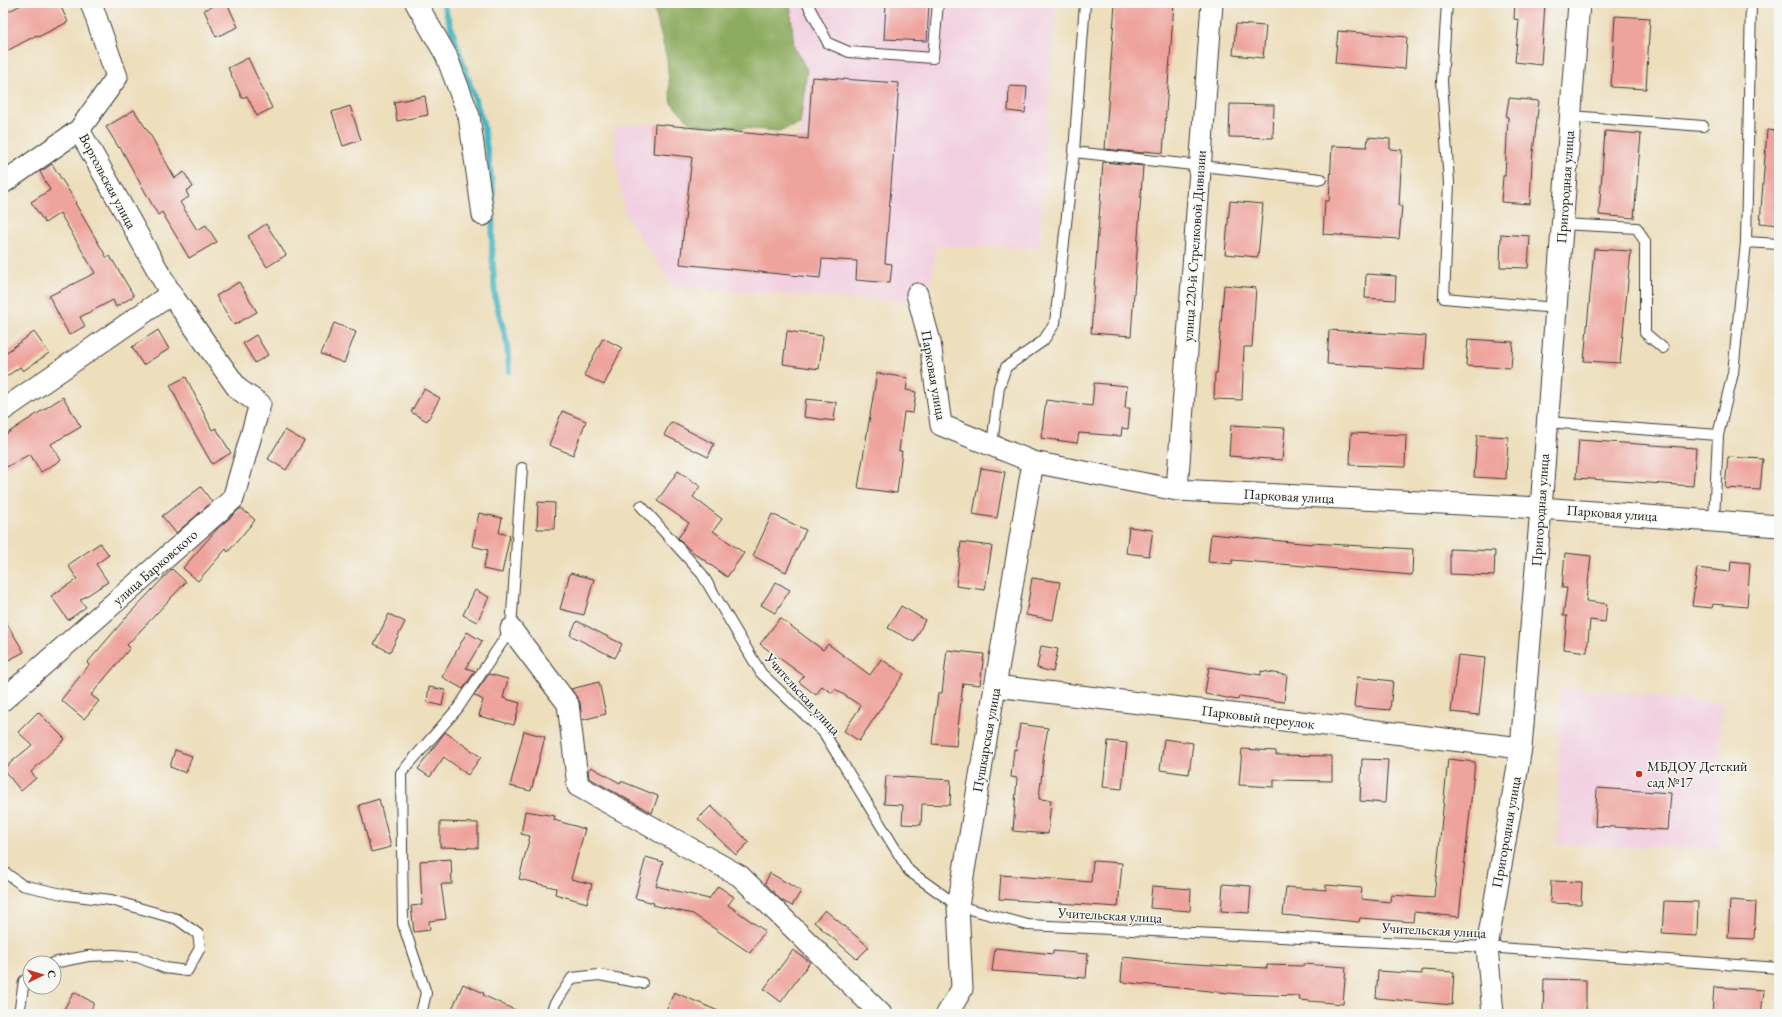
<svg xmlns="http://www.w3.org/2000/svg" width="1782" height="1017" viewBox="0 0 1782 1017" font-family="'EB Garamond',serif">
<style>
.built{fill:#f2cfe0}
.forest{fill:#8cab5e;stroke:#54643d}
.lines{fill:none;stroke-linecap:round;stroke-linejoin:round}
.stream{stroke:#47b5c3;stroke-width:6}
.building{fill:#eea39c}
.service-casing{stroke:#3b3934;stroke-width:12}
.minor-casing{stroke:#3b3934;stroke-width:23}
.service{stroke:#fff;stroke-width:10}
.minor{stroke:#fff;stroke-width:21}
.poi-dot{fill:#c8321e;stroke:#f6f6f2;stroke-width:1.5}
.labels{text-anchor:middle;stroke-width:3;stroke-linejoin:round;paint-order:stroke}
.street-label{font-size:14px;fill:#1c1c1c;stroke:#f6f6f2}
.poi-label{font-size:14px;fill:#1c1c1c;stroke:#f6f6f2;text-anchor:start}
</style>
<rect width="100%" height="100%" fill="#f6f6f2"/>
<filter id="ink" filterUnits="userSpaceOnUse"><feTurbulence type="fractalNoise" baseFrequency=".025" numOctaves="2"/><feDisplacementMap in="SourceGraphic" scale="8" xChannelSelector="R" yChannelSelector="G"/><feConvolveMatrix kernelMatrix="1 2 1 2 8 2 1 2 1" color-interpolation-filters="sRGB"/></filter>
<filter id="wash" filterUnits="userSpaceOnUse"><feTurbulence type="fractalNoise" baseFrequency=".012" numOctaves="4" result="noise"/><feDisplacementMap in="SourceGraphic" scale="16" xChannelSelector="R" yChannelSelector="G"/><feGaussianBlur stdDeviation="0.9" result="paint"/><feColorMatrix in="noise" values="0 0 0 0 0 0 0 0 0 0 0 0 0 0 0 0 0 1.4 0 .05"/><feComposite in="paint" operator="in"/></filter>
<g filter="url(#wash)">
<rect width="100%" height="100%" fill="#eddebc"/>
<!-- built -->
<path class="built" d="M 790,3 L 1056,3 L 1039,248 L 936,246 L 928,301 L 826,298 L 673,286 L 625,215 L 615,156 L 614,127 L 655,124 L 799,138 L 807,70 L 794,47 Z
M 1560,687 L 1721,703 L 1720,849 L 1556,845 Z"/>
<!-- forest -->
<path class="forest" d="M 653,3 L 790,3 L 794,47 L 807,70 L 800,124 L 778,131 L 692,124 L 671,103 L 667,59 Z"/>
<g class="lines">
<!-- stream -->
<path class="stream" d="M 443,3 L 483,124 L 493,189 L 492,250 L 495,298 L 507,343 L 509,371"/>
</g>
<g id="blocks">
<!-- building -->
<path class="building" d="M 25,3 L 59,3 L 68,22 L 38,37 L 37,35 L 3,53 L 3,14 Z
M 221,3 L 227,3 L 238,27 L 216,37 L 204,10 Z
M 886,3 L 929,3 L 927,41 L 884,39 Z
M 1115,3 L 1174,3 L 1163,153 L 1144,151 L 1143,153 L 1105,149 Z
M 1515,3 L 1545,3 L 1541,65 L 1515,62 L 1519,20 L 1514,19 Z
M 1615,16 L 1650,18 L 1646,89 L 1611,87 Z
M 1236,24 L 1266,26 L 1263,58 L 1233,55 Z
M 1338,31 L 1407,37 L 1405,69 L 1335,63 Z
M 248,58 L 272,108 L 257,116 L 247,96 L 242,98 L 228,68 Z
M 812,77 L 899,83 L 885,263 L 892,264 L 890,283 L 856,280 L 857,261 L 822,259 L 820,278 L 680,264 L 692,157 L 653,153 L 655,124 L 808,139 Z
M 1009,86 L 1027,87 L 1025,113 L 1008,111 Z
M 425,96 L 428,115 L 397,121 L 394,102 Z
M 1509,98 L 1539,101 L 1532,161 L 1530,204 L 1501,202 L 1503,176 L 1505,176 L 1508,117 L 1506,117 Z
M 1230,104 L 1274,105 L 1273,138 L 1229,137 Z
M 350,106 L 361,140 L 343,146 L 332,112 Z
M 134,110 L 151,136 L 175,178 L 184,172 L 193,187 L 186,191 L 189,197 L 180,202 L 197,230 L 206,225 L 217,242 L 189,258 L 162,212 L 158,215 L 120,147 L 119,148 L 106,127 Z
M 1767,130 L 1779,131 L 1779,225 L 1760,223 Z
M 1605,131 L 1641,134 L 1634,218 L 1599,215 Z
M 1368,137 L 1390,139 L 1390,149 L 1402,150 L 1399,206 L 1402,206 L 1399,239 L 1323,234 L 1325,201 L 1329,201 L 1332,146 L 1367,147 Z
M 1103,162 L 1143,166 L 1131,336 L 1091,333 Z
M 52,164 L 76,202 L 75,203 L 107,258 L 110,256 L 134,296 L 116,307 L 113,300 L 80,317 L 85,326 L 69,335 L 49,296 L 95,273 L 60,213 L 45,223 L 31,202 L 50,190 L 40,172 Z
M 1230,201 L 1263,204 L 1258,257 L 1225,254 Z
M 266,224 L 286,255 L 267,267 L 248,236 Z
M 1501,234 L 1530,236 L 1528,268 L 1500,267 Z
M 1594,249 L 1631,251 L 1620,363 L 1584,361 Z
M 1366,274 L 1396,276 L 1395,300 L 1365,298 Z
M 239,282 L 257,312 L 234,325 L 216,296 Z
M 1224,285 L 1256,288 L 1252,347 L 1244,347 L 1242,400 L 1214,399 L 1215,373 L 1217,373 Z
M 334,323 L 356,332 L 344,363 L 321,354 Z
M 158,330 L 169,349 L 143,365 L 132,347 Z
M 1329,330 L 1426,336 L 1424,370 L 1327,364 Z
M 787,331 L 823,336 L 819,369 L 783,364 Z
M 34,332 L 49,353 L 23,371 L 20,367 L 3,379 L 3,355 Z
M 256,335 L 268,355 L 255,363 L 243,343 Z
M 603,338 L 622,348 L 604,385 L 584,375 Z
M 1468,339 L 1513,342 L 1511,368 L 1466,366 Z
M 877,373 L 908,378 L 906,390 L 916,392 L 913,413 L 904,412 L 899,451 L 902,451 L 897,493 L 858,488 Z
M 186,377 L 212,430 L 216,428 L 231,453 L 212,464 L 186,418 L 170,385 Z
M 1094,383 L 1127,386 L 1125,408 L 1130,408 L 1128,429 L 1122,428 L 1121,436 L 1079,433 L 1077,443 L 1041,438 L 1046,400 L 1092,406 Z
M 424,389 L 440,398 L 427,421 L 411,412 Z
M 63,397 L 81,427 L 51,444 L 61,460 L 41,472 L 30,454 L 3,469 L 3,436 Z
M 806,399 L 836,402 L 834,421 L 804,417 Z
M 562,411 L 586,421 L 573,455 L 549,445 Z
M 671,422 L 714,444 L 708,457 L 664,435 Z
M 1231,425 L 1285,428 L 1282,460 L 1229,456 Z
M 285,430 L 304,441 L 286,470 L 268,459 Z
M 1351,433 L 1406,435 L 1405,467 L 1350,465 Z
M 1477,435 L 1508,437 L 1506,479 L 1474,477 Z
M 1579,440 L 1696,448 L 1693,486 L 1576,478 Z
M 1728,457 L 1763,459 L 1760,490 L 1725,488 Z
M 981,468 L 1005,472 L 997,518 L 973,514 Z
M 678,471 L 700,486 L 693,497 L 722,519 L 713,531 L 744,553 L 727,577 L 689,549 L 678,538 L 689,523 L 657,501 Z
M 201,487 L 212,502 L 176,533 L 162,516 Z
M 538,502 L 555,503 L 554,529 L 537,529 Z
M 241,508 L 255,520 L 228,552 L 226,549 L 198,581 L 183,568 L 217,529 Z
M 479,513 L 502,518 L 499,533 L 510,535 L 502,573 L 483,569 L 488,550 L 472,546 Z
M 772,514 L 806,530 L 786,572 L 753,556 Z
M 1129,527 L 1153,530 L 1149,556 L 1126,553 Z
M 1211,534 L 1311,544 L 1311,543 L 1413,549 L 1412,575 L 1232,560 L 1232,564 L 1208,562 Z
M 961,542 L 992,546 L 985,590 L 956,586 Z
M 100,543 L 109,555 L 96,564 L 108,582 L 80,600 L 86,607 L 68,620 L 51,596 L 77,579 L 68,565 Z
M 1450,549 L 1495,551 L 1494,576 L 1450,574 Z
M 1565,553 L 1591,556 L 1586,601 L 1607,604 L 1605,622 L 1590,620 L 1587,652 L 1564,649 L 1567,616 L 1563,616 L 1567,588 L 1562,588 Z
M 1731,561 L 1750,563 L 1747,607 L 1713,604 L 1712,608 L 1692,606 L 1697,568 L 1730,572 Z
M 172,569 L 186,582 L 127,645 L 130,648 L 91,695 L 99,701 L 84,719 L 61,700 L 89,665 L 87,663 L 130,613 Z
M 570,573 L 594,579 L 584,615 L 560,609 Z
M 1032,578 L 1060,582 L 1053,620 L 1026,615 Z
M 776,582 L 790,590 L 775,613 L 761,605 Z
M 475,590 L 489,597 L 477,622 L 463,615 Z
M 901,606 L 925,620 L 914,642 L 888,628 Z
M 389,614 L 405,622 L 390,652 L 374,644 Z
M 3,617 L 24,652 L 9,660 L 3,650 Z
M 780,618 L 823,650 L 828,644 L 870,675 L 881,659 L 904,674 L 859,741 L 844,731 L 861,706 L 835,689 L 832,693 L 822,686 L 816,695 L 799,682 L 804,676 L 760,644 Z
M 577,621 L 622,644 L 615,658 L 570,635 Z
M 467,632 L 482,641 L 466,668 L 475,671 L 463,689 L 442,677 Z
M 1041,646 L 1058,649 L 1053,672 L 1037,668 Z
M 947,650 L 984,654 L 980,685 L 963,683 L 956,746 L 932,744 L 938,693 L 942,693 Z
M 1458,655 L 1485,658 L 1479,715 L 1451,712 Z
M 1209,667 L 1261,675 L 1261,671 L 1287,675 L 1284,702 L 1239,696 L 1238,700 L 1205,694 Z
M 489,674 L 508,679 L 503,698 L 520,703 L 514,725 L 479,716 L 483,700 L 474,695 Z
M 1357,677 L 1393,681 L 1390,710 L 1354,707 Z
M 599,682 L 606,714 L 582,720 L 580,702 L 571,689 Z
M 429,687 L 445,690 L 442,706 L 427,702 Z
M 38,712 L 65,739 L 31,772 L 36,778 L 21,791 L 3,769 L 32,745 L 18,732 Z
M 1020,724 L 1048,728 L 1045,744 L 1039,799 L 1051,800 L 1048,834 L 1013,831 L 1017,778 L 1011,777 L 1014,749 L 1016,750 Z
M 524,731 L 545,737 L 531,791 L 510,786 Z
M 445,732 L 481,757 L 468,775 L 444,757 L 430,777 L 418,769 Z
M 1164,739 L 1193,743 L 1189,774 L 1160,770 Z
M 1108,741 L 1127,743 L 1122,789 L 1103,787 Z
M 1242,749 L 1276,751 L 1276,755 L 1332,756 L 1332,781 L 1274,780 L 1274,787 L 1239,785 Z
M 175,750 L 192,756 L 186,773 L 170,767 Z
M 1362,759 L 1388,760 L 1385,803 L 1360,801 Z
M 1448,759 L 1475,762 L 1459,917 L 1414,912 L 1413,922 L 1360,918 L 1359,922 L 1283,915 L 1286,887 L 1326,890 L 1326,885 L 1362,888 L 1361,899 L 1390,902 L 1391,895 L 1434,898 Z
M 591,767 L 620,783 L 621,781 L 658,796 L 652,813 L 589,778 L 588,771 Z
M 886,776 L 951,780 L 950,805 L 922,804 L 921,825 L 902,824 L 903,805 L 884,804 Z
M 1597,788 L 1671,793 L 1668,830 L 1595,826 Z
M 379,799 L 391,847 L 371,852 L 359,805 Z
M 711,806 L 749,842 L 736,855 L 698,819 Z
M 525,811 L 555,816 L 554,820 L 585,829 L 571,879 L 592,884 L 587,903 L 555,894 L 556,888 L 519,879 L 530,836 L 521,834 Z
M 440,822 L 478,823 L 478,848 L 440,847 Z
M 646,857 L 663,862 L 656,886 L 709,899 L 718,886 L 734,897 L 728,905 L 765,931 L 750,953 L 693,914 L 653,905 L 654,903 L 635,898 Z
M 451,859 L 452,884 L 441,884 L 446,919 L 429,921 L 430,930 L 414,932 L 411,906 L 422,905 L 420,861 Z
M 1093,861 L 1122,863 L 1118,907 L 999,899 L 1001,875 L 1091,882 Z
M 770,873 L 801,891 L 792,906 L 781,900 L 765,883 Z
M 1551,881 L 1582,882 L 1581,904 L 1550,903 Z
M 1223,884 L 1251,886 L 1249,913 L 1221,911 Z
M 1152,886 L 1191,889 L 1190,911 L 1150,908 Z
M 1730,900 L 1756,902 L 1754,939 L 1728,938 Z
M 1664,901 L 1698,902 L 1697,936 L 1662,934 Z
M 825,910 L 869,947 L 857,959 L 814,922 Z
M 995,948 L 1053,954 L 1053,951 L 1088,954 L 1086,978 L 992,971 Z
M 793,950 L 810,962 L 781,1002 L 764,989 Z
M 1123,957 L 1178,963 L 1267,968 L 1267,965 L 1303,966 L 1303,964 L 1346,967 L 1343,1004 L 1299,1000 L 1300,996 L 1239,994 L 1121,982 Z
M 1422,970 L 1454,972 L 1452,1005 L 1376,998 L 1378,971 L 1422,974 Z
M 1544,979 L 1586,980 L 1586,1014 L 1543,1014 Z
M 463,984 L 484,993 L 483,995 L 523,1014 L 450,1014 Z
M 1714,987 L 1764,990 L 1761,1014 L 1712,1014 Z
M 74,992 L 94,1003 L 89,1014 L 61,1014 Z
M 674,992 L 725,1014 L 665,1014 Z"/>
</g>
</g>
<g filter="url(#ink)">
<use href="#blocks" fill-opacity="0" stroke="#3b3934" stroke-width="1"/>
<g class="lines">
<!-- service casing -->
<g class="service-casing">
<path id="service" d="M 807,3 L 828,43 L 849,52 L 933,58 L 938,3
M 1447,3 L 1442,81 L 1449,183 L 1444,298 L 1556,308
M 1570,116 L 1703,126
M 1074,152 L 1321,179
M 1562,224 L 1637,228 L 1645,242 L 1645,333 L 1663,348
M 1746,242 L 1751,3
M 1547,422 L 1718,435 L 1714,520
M 1718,435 L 1733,373 L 1746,242 L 1779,244
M 992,446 L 999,387 L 1006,367 L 1043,341 L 1055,323 L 1074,152 L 1085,3
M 641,506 L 702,574 L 761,673 L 824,733 L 909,871 L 958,906 L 1028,925 L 1487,947 L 1779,968
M 3,871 L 22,885 L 67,895 L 111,900 L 177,919 L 198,934 L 200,948 L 187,971 L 165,968 L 138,957 L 114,955 L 88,956 L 53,963
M 19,1014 L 24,981 L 30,977
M 421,1014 L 426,993 L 403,924 L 401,773 L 458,708 L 511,629 L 522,468
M 551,1014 L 554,1005 L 572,978 L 599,975 L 642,983"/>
</g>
<!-- minor casing -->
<g class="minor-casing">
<path id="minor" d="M 416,3 L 446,55 L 469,116 L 483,215
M 3,183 L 79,130 L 117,77 L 91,3
M 917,294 L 930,342 L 941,425 L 1033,462 L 1177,490 L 1541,508 L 1779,526
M 3,410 L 171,294
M 1177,490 L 1212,3
M 511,629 L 568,704 L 578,786 L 740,876 L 881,1014
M 995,686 L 1521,748
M 3,700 L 233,499 L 260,404 L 238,389 L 171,294 L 79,130
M 947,1014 L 962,989 L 958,906 L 1033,462
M 1493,1014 L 1487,947 L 1521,748 L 1541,508 L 1579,3"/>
</g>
<!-- service -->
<use href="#service" class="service"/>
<!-- minor -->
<use href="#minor" class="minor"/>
</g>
</g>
<!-- markers -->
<circle class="poi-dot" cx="1639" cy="774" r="4"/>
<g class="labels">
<!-- street labels -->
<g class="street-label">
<text transform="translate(108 181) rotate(62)" y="5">Воргольская улица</text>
<text transform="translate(1565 187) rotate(-86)" y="5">Пригородная улица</text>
<text transform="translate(1194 246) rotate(-86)" y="5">улица 220-й Стрелковой Дивизии</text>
<text transform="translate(934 375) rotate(80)" y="5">Парковая улица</text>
<text transform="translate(1289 496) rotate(3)" y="5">Парковая улица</text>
<text transform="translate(1540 510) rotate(-86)" y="5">Пригородная улица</text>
<text transform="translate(1612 513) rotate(4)" y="5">Парковая улица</text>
<text transform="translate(155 567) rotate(-41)" y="5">улица Барковского</text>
<text transform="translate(803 694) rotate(48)" y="5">Учительская улица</text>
<text transform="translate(1258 717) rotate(7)" y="5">Парковый переулок</text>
<text transform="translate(986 740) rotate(-80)" y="5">Пушкарская улица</text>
<text transform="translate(1506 832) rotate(-80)" y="5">Пригородная улица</text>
<text transform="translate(1110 915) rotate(3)" y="5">Учительская улица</text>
<text transform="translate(1434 930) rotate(3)" y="5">Учительская улица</text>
</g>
<!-- poi labels -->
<g class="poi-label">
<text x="1647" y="771">МБДОУ Детский<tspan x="1647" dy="16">сад №17</tspan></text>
</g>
</g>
<!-- margin -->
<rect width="1782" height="1017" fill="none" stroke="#f6f6f2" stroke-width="16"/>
<!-- north arrow -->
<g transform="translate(42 975) rotate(85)"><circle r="19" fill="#f6f6f2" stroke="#9f9f9c"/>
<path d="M0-3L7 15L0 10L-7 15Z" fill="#c8321e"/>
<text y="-6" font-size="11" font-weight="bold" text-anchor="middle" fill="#1c1c1c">С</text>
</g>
</svg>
